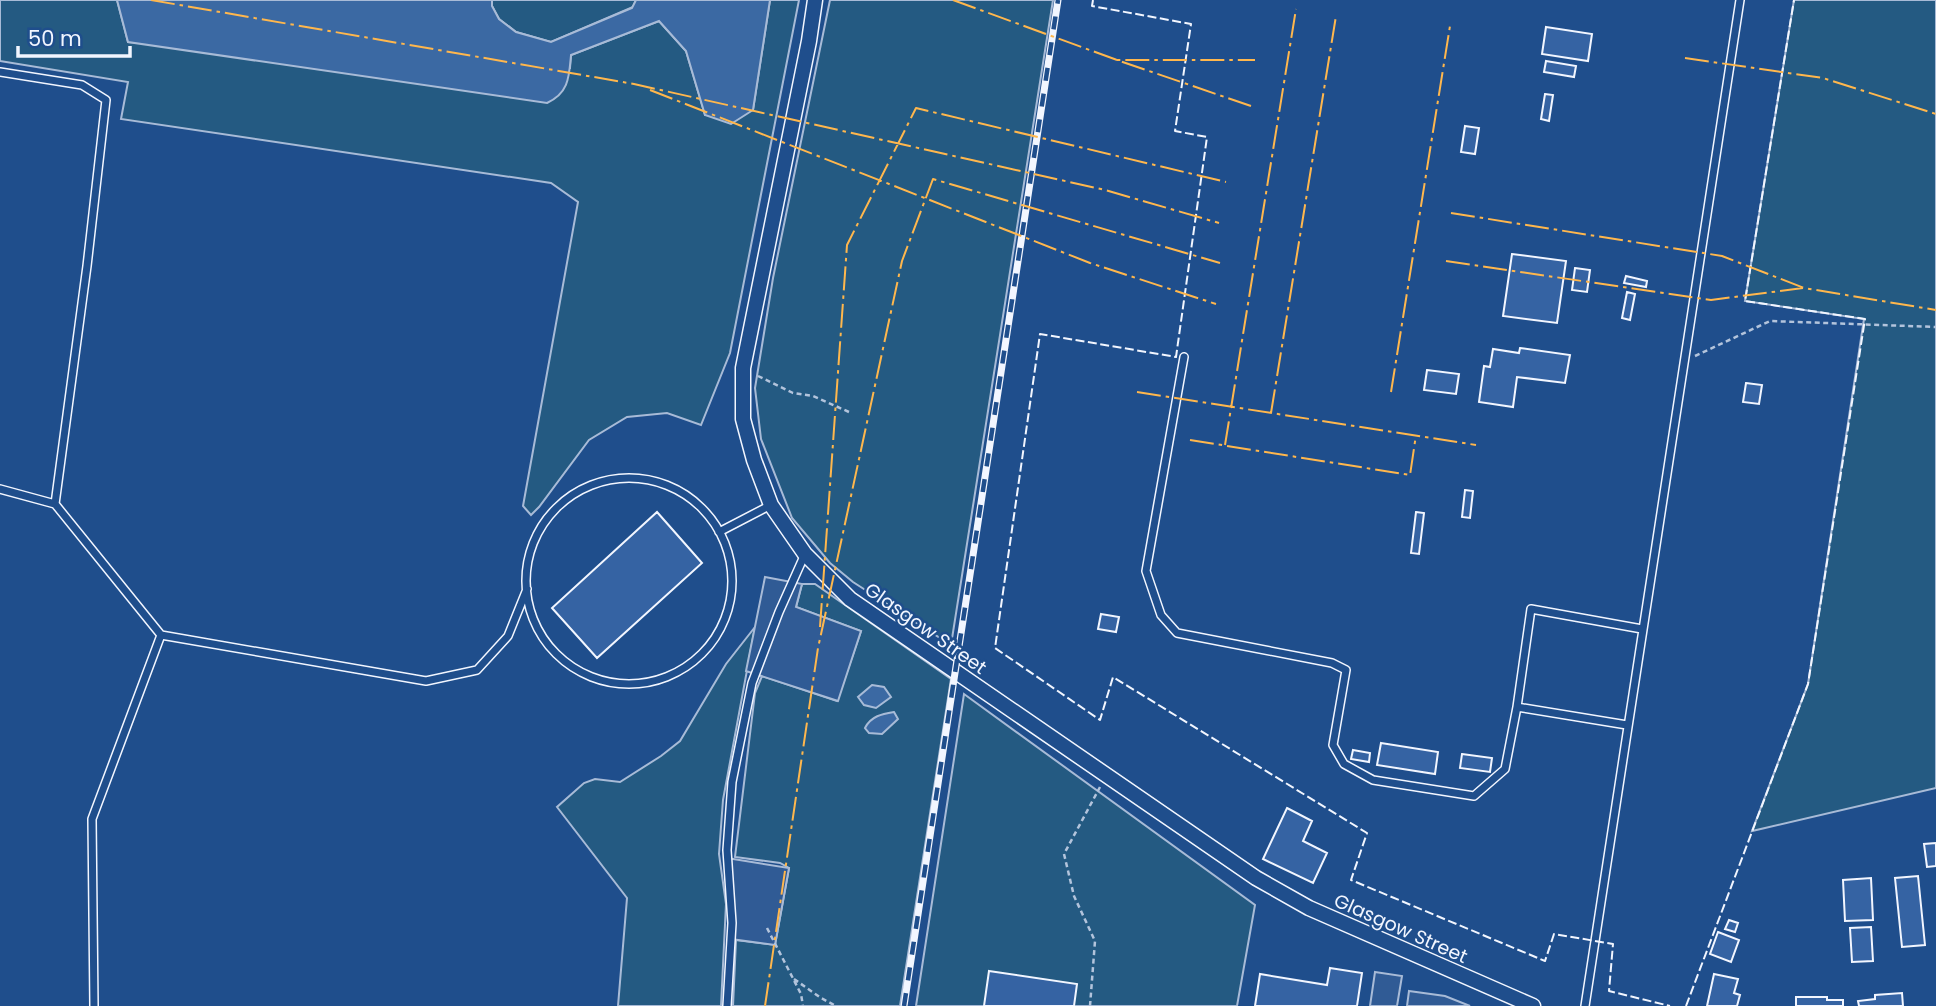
<svg xmlns="http://www.w3.org/2000/svg" width="1936" height="1006" viewBox="0 0 1936 1006" font-family="Poppins,sans-serif">
<style>
.green{fill:#245a82;stroke:#a8bbd7;stroke-width:2}
.parking{fill:#305b95;stroke:#a8bbd7;stroke-width:2}
.water{fill:#3b69a3;stroke:#a8bbd7;stroke-width:2}
.building{fill:#3563a3;stroke:#f2f6ff;stroke-width:2}
.lines{fill:none;stroke-linecap:round;stroke-linejoin:round}
.service-casing{stroke:#f2f6ff;stroke-width:10}
.minor-casing{stroke:#f2f6ff;stroke-width:17}
.path{stroke:#b3c4dc;stroke-width:2.5;stroke-dasharray:5 3.5;stroke-linecap:butt}
.service{stroke:#1f4e8c;stroke-width:7}
.minor{stroke:#1f4e8c;stroke-width:14}
.rail-casing{stroke:#f2f6ff;stroke-width:7}
.rail{stroke:#1f4e8c;stroke-width:4.5;stroke-dasharray:13;stroke-linecap:butt}
.fence{stroke:#f2f6ff;stroke-width:2;stroke-dasharray:9 3.5;stroke-linecap:butt}
.power{stroke:#ffb74d;stroke-width:2;stroke-dasharray:24 5 3.5 5;stroke-linecap:butt}
.labels{text-anchor:middle;stroke-width:5;stroke-linejoin:round;paint-order:stroke}
.street-label{font-size:19px;fill:#f2f6ff;stroke:#1f4e8c}
</style>
<rect width="100%" height="100%" fill="#1f4e8c"/>
<!-- green -->
<path class="green" d="M 0,0 L 117,0 L 128,42 L 570,68 L 571,55 L 659,21 L 686,51 L 705,115 L 753,110 L 770,0 L 799,0 L 730,353 L 701,425 L 667,413 L 627,417 L 589,440 L 539,507 L 531,515 L 523,506 L 578,202 L 551,183 L 121,119 L 128,82 L 0,61 Z
M 492,0 L 636,0 L 633,7 L 551,42 L 516,32 L 499,19 L 492,6 Z
M 830,0 L 1053,0 L 951,645 L 853,582 L 830,563 L 792,518 L 761,439 L 755,388 L 773,278 Z
M 1794,0 L 1936,0 L 1936,788 L 1752,831 L 1808,684 L 1864,319 L 1745,301 Z
M 802,584 L 815,584 L 951,679 L 900,1006 L 733,1006 L 736,940 L 775,945 L 789,868 L 780,863 L 735,857 L 755,693 L 762,676 L 837,701 L 861,631 L 796,607 Z
M 755,627 L 723,800 L 719,854 L 726,904 L 721,1006 L 618,1006 L 627,898 L 557,807 L 584,783 L 595,779 L 620,782 L 661,756 L 680,741 L 726,664 Z
M 964,694 L 1255,905 L 1237,1006 L 916,1006 Z"/>
<!-- parking -->
<path class="parking" d="M 765,577 L 802,584 L 796,607 L 861,631 L 838,701 L 746,671 Z
M 727,858 L 789,868 L 775,945 L 731,939 Z
M 1375,972 L 1402,976 L 1397,1006 L 1370,1006 Z
M 1409,991 L 1445,996 L 1470,1006 L 1407,1006 Z"/>
<!-- water -->
<path class="water" d="M 117,0 L 492,0 L 492,6 L 499,19 L 516,32 L 551,42 L 632,8 L 636,0 L 770,0 L 753,110 L 731,124 L 705,115 L 686,51 L 659,21 L 571,55 C 569,77 569,93 547,103 L 128,42 Z
M 872,685 L 884,687 L 891,697 L 876,708 L 864,705 L 858,697 Z
M 894,712 L 898,719 L 882,734 L 869,733 L 865,728 C 871,716 882,714 894,712 Z"/>
<!-- building -->
<path class="building" d="M 1546,27 L 1592,34 L 1588,61 L 1542,54 Z
M 1546,61 L 1576,66 L 1574,77 L 1544,72 Z
M 1545,94 L 1553,95 L 1549,121 L 1541,119 Z
M 1465,126 L 1479,128 L 1475,154 L 1461,152 Z
M 1512,254 L 1566,261 L 1557,323 L 1503,316 Z
M 1575,268 L 1590,270 L 1587,292 L 1572,290 Z
M 1626,276 L 1647,281 L 1646,287 L 1624,283 Z
M 1627,292 L 1635,294 L 1630,320 L 1622,318 Z
M 1520,348 L 1570,355 L 1565,383 L 1517,377 L 1513,407 L 1479,402 L 1484,366 L 1490,367 L 1493,349 L 1519,353 Z
M 1427,370 L 1459,374 L 1456,394 L 1424,390 Z
M 1746,383 L 1762,385 L 1759,404 L 1743,402 Z
M 1465,490 L 1473,491 L 1470,518 L 1462,517 Z
M 657,512 L 702,563 L 597,658 L 552,608 Z
M 1416,512 L 1424,513 L 1419,554 L 1411,553 Z
M 1101,614 L 1119,617 L 1116,632 L 1098,629 Z
M 1381,743 L 1438,752 L 1435,774 L 1377,765 Z
M 1353,750 L 1370,753 L 1369,762 L 1351,759 Z
M 1462,754 L 1492,758 L 1490,772 L 1460,768 Z
M 1287,808 L 1312,821 L 1303,841 L 1327,853 L 1313,883 L 1263,859 Z
M 1936,843 L 1936,866 L 1927,867 L 1924,844 Z
M 1918,876 L 1925,945 L 1902,947 L 1895,878 Z
M 1871,878 L 1873,920 L 1845,921 L 1843,880 Z
M 1729,920 L 1738,923 L 1735,932 L 1725,929 Z
M 1871,927 L 1873,961 L 1852,962 L 1850,928 Z
M 1718,932 L 1739,940 L 1731,962 L 1710,954 Z
M 1330,968 L 1362,973 L 1357,1006 L 1255,1006 L 1260,974 L 1327,985 Z
M 989,971 L 1077,984 L 1074,1006 L 984,1006 Z
M 1714,974 L 1738,979 L 1734,993 L 1740,995 L 1737,1006 L 1707,1006 Z
M 1902,993 L 1903,1006 L 1859,1006 L 1858,1001 L 1875,999 L 1875,995 Z
M 1796,997 L 1827,997 L 1827,1000 L 1843,1000 L 1843,1006 L 1796,1006 Z"/>
<g class="lines">
<!-- service casing -->
<g class="service-casing">
<path id="service" d="M 0,72 L 82,85 L 106,100 L 87,266 L 55,504 L 161,635
M 1184,357 L 1146,571 L 1161,615 L 1177,633 L 1332,663 L 1346,670 L 1333,745 L 1344,764 L 1373,780 L 1474,796 L 1505,769 L 1517,707
M526 581a103 103 0 1 1 206 0a103 103 0 1 1-206 0Z
M 0,489 L 55,504
M 719,532 L 771,505
M 1627,725 L 1517,707 L 1531,609 L 1642,629
M 94,1006 L 92,819 L 161,635 L 426,681 L 477,670 L 508,636 L 527,589
M 727,1006 L 732,923 L 727,850 L 732,782 L 752,683 L 779,612 L 805,554
M 1585,1006 L 1740,0"/>
</g>
<!-- minor casing -->
<g class="minor-casing">
<path id="minor" d="M 815,0 L 809,41 L 743,368 L 743,419 L 754,460 L 771,505 L 805,554 L 850,599 L 1256,878 L 1309,908 L 1533,1006"/>
</g>
<!-- path -->
<path class="path" d="M 1695,356 L 1770,321 L 1936,327
M 758,376 L 793,393 L 813,396 L 849,412
M 767,928 L 801,994 L 803,1006
M 794,979 L 821,998 L 836,1006
M 1090,1006 L 1095,941 L 1074,896 L 1064,854 L 1100,787"/>
<!-- service -->
<use href="#service" class="service"/>
<!-- minor -->
<use href="#minor" class="minor"/>
<!-- rail casing -->
<g class="rail-casing">
<path id="rail" d="M 904,1006 L 1058,0"/>
</g>
<!-- rail -->
<use href="#rail" class="rail"/>
<!-- fence -->
<path class="fence" d="M 1093,0 L 1092,6 L 1191,24 L 1175,131 L 1207,137 L 1176,357 L 1040,334 L 995,648 L 1100,720 L 1113,677 L 1367,833 L 1351,880 L 1545,961 L 1554,934 L 1613,944 L 1609,991 L 1670,1006
M 1686,1006 L 1808,684 L 1865,319 L 1745,301 L 1794,0"/>
<!-- power -->
<path class="power" d="M 151,0 L 634,84 L 1105,190 L 1219,223
M 953,0 L 1117,60
M 1685,58 L 1823,78 L 1936,114
M 650,90 L 1090,263 L 1216,304
M 1251,106 L 1117,60 L 1255,60
M 1451,213 L 1722,256 L 1804,288 L 1936,310
M 1446,261 L 1711,300 L 1803,288
M 1137,392 L 1476,445
M 1391,392 L 1450,26
M 1271,413 L 1336,16
M 1190,440 L 1410,475 L 1416,435
M 1225,445 L 1296,9
M 820,627 L 847,245 L 916,108 L 1226,182
M 765,1006 L 818,648 L 902,261 L 933,179 L 1220,263"/>
</g>
<g class="labels">
<!-- street labels -->
<g class="street-label">
<text transform="translate(926 628) rotate(35)" y="7">Glasgow Street</text>
<text transform="translate(1401 928) rotate(24)" y="7">Glasgow Street</text>
</g>
</g>
<!-- scale -->
<path d="M18 46v10h112v-10" fill="none" stroke="#f2f6ff" stroke-width="3.5"/>
<text x="28" y="46" font-size="21" fill="#f2f6ff" stroke="#1f4e8c" stroke-width="5" paint-order="stroke">50 m</text>
</svg>
